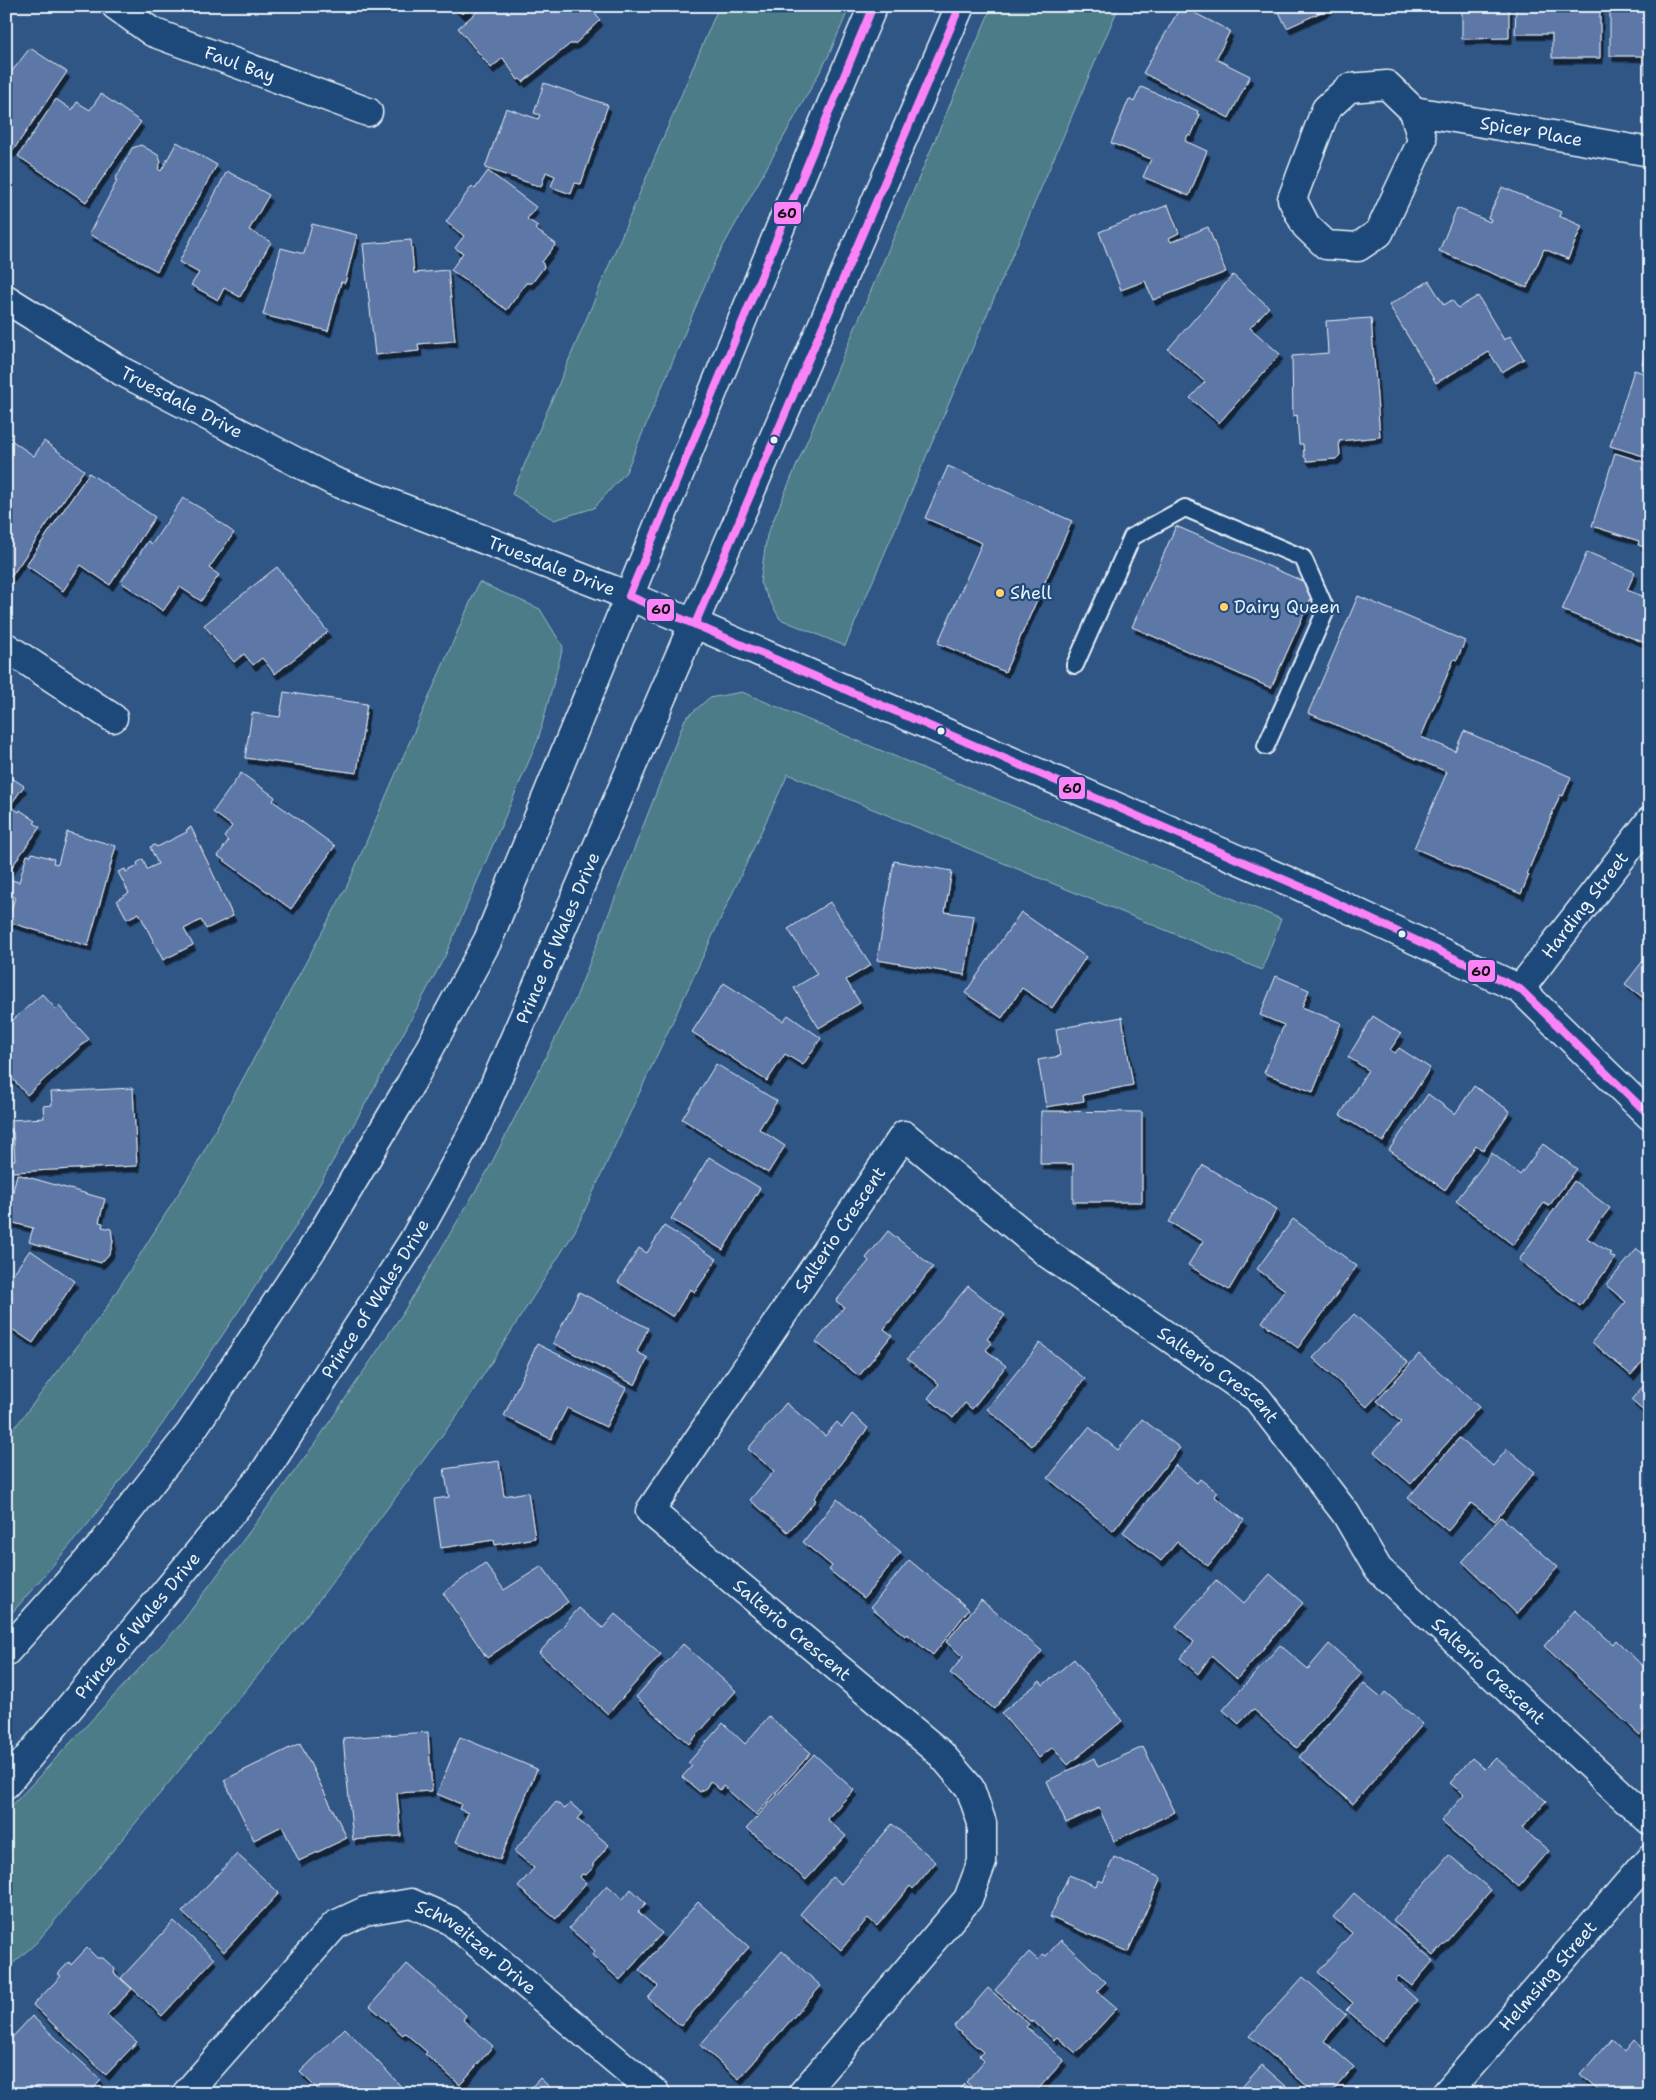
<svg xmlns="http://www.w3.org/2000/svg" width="1656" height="2100" viewBox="0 0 1656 2100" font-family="'Shantell Sans',sans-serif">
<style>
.green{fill:#4c7c87;stroke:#9ab6c0}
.building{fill:#5d77a6;stroke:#e8f1f8;filter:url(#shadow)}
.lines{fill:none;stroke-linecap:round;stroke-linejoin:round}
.service-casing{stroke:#e8f1f8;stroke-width:20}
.minor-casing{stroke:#e8f1f8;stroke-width:31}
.tertiary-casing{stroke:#e8f1f8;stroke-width:31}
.secondary-casing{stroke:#e8f1f8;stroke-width:31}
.service{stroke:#1f4a7a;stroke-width:16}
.minor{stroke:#1f4a7a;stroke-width:28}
.tertiary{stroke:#1f4a7a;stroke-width:28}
.secondary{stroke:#1f4a7a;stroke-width:28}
.bus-1-casing{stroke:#1f4a7a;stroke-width:11}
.bus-1{stroke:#fb83f7;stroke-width:8}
.bus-dot{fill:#e8f1f8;stroke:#1f4a7a;stroke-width:2}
.poi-dot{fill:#ffd166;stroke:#1f4a7a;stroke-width:2}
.labels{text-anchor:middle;stroke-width:4.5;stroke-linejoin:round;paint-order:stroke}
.street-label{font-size:18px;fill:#e8f1f8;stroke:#1f4a7a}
.poi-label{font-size:18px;fill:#e8f1f8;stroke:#1f4a7a;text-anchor:start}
.line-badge{stroke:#1f4a7a;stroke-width:2}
.pale-badge-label{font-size:14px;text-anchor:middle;font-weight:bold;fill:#111}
</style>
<defs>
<filter id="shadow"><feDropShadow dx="3" dy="5.5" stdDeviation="0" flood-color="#0009"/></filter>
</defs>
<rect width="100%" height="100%" fill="#305686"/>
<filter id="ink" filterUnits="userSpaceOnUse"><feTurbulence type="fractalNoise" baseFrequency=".02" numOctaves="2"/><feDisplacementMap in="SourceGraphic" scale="10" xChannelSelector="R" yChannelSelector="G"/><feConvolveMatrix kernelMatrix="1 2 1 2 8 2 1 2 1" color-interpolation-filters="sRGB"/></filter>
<g filter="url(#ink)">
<!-- green -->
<path class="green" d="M 719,6 L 850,6 L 828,57 L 715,261 L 626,472 L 594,508 L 554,520 L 512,494 Z
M 992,6 L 1119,6 L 845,646 L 780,619 L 760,583 L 767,535 Z
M 479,582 L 540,609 L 563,647 L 538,740 L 445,956 L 367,1101 L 294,1229 L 163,1423 L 88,1524 L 6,1620 L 6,1439 L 105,1310 L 197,1164 L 347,886 Z
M 742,692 L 1281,919 L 1262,970 L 788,774 L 575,1231 L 461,1410 L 306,1617 L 37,1942 L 6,1970 L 6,1812 L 180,1625 L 314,1445 L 401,1316 L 488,1170 L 575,1000 L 685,719 L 709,698 Z"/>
<!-- building -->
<path class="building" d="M 451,6 L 471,6 L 463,14 Z
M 484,6 L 487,10 L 492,6 L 589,6 L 600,20 L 575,44 L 570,44 L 523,82 L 520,79 L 518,80 L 503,58 L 491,68 L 458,28 Z
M 1181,6 L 1230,31 L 1216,59 L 1250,76 L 1229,118 L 1143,73 Z
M 1276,6 L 1329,6 L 1330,8 L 1287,28 Z
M 1462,6 L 1509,6 L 1509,38 L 1462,39 Z
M 1516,6 L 1600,6 L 1600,58 L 1552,58 L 1552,34 L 1515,34 Z
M 1610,6 L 1650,6 L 1650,74 L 1645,74 L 1645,56 L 1610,56 Z
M 30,48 L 67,72 L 12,152 L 6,148 L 6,79 Z
M 544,83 L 608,105 L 581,184 L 575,183 L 571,194 L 551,187 L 555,176 L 546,172 L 541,187 L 485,168 L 506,108 L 538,119 L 540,115 L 534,113 Z
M 1141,87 L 1198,111 L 1197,114 L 1200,115 L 1191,136 L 1188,135 L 1185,141 L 1207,151 L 1189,196 L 1143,177 L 1151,159 L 1111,143 L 1129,99 L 1134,102 Z
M 101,94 L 141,122 L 86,202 L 18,156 L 56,99 L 72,110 L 77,102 L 90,110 Z
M 177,142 L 217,165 L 157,271 L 89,234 L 117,181 L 115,180 L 132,148 L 141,145 L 158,155 L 161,162 L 158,169 L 161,171 Z
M 227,171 L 269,195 L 249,230 L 271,242 L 240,297 L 224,288 L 218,300 L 191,285 L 199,273 L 179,262 Z
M 488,171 L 536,207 L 527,219 L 538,226 L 535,229 L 556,244 L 542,262 L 544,267 L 532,283 L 526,283 L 507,310 L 451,270 L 463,253 L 455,248 L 464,236 L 446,222 L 472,186 L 475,189 Z
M 1502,187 L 1561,212 L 1559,216 L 1582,226 L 1568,259 L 1544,249 L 1527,288 L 1439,251 L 1457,208 L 1490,222 L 1491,219 L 1488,218 Z
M 1168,205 L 1179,233 L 1169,238 L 1171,242 L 1208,227 L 1226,272 L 1153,300 L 1145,281 L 1121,290 L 1099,232 Z
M 312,224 L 357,235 L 345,283 L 341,282 L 328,331 L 263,315 L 281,248 L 304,254 Z
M 411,240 L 414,273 L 448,270 L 455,341 L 418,344 L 419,351 L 375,355 L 363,244 Z
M 1233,275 L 1269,307 L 1250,328 L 1280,354 L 1219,423 L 1190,398 L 1205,382 L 1168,349 Z
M 1429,281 L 1444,305 L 1452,300 L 1458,308 L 1478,296 L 1504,340 L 1510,336 L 1524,359 L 1502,372 L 1489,352 L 1436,383 L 1389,305 Z
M 1371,318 L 1380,437 L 1339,441 L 1340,455 L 1336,459 L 1307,461 L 1304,456 L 1303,444 L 1299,444 L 1297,415 L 1293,416 L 1292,356 L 1328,353 L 1326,321 Z
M 1650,335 L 1650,366 L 1642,364 Z
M 1634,370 L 1650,375 L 1650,458 L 1610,446 Z
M 11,440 L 34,456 L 44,441 L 84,470 L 11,577 L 6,574 L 6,447 Z
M 1615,453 L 1650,464 L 1650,549 L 1638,545 L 1639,541 L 1592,526 Z
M 948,466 L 1072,521 L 1005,672 L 938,643 L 982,543 L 925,518 Z
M 89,473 L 155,517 L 110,585 L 81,565 L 63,591 L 26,565 Z
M 183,498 L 204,510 L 234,533 L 209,568 L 219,575 L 201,601 L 180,587 L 163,611 L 121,582 L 148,541 L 152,544 Z
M 1176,526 L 1316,587 L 1271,688 L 1132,627 Z
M 1587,552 L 1635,572 L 1627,590 L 1650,599 L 1650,632 L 1645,643 L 1562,610 Z
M 277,567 L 328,632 L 275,674 L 262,658 L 253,665 L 244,654 L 234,662 L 204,625 Z
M 1358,596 L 1465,641 L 1457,660 L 1454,659 L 1421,737 L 1455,751 L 1464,731 L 1571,777 L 1563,796 L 1560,795 L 1527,874 L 1529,875 L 1521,894 L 1414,848 L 1447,772 L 1308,713 Z
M 284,692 L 367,704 L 357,773 L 245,758 L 252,713 L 280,717 Z
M 241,773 L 275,797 L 273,801 L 335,846 L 291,909 L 218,856 L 228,841 L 224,837 L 232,826 L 213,812 Z
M 6,774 L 24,786 L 7,810 L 11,812 L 13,808 L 19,812 L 20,810 L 36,821 L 34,823 L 40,827 L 6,875 Z
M 191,827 L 233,916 L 206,929 L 201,920 L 184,929 L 193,945 L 163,960 L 139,913 L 127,919 L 117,900 L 129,893 L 118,872 L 125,869 L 126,872 L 138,866 L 137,863 L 143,859 L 147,869 L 158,864 L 150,847 L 155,845 L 157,847 L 187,832 L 186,830 Z
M 67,832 L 116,846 L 88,946 L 8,922 L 15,897 L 7,895 L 11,880 L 19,882 L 27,855 L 31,856 L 32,853 L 54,859 L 53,863 L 58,864 Z
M 894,861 L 952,871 L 945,912 L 974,916 L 965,975 L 877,960 Z
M 830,902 L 871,965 L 846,980 L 860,1003 L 819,1028 L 794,988 L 817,974 L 788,929 Z
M 1021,912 L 1086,957 L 1052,1008 L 1022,988 L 1002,1018 L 965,993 Z
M 1650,952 L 1650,1003 L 1625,984 Z
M 1276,976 L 1309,990 L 1302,1007 L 1341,1023 L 1313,1092 L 1264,1073 L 1284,1025 L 1260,1015 Z
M 724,983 L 783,1021 L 788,1015 L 821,1038 L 803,1065 L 785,1054 L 767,1081 L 692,1032 Z
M 42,994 L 56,1009 L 59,1006 L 89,1039 L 27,1095 L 12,1078 L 6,1083 L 6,1018 L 8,1016 L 13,1020 Z
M 1373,1016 L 1401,1034 L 1390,1050 L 1395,1053 L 1399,1048 L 1430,1068 L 1383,1142 L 1340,1115 L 1368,1070 L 1348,1057 Z
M 1122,1017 L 1133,1085 L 1083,1095 L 1084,1101 L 1046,1107 L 1038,1060 L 1060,1056 L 1056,1029 Z
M 716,1064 L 777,1101 L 759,1129 L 785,1146 L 768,1173 L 682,1119 Z
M 1474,1086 L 1510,1111 L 1483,1151 L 1476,1145 L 1445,1190 L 1389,1150 L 1428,1094 L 1455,1114 Z
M 133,1088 L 137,1166 L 12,1172 L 12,1160 L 15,1160 L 13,1132 L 10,1132 L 10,1120 L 44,1118 L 43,1106 L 52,1105 L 51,1092 Z
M 1041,1111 L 1142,1112 L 1142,1202 L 1073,1202 L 1073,1164 L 1040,1164 Z
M 1543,1144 L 1577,1169 L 1549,1206 L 1544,1203 L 1513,1245 L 1456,1201 L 1492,1153 L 1520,1175 Z
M 709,1157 L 760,1188 L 723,1250 L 671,1219 Z
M 1203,1165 L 1277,1209 L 1229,1290 L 1188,1265 L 1203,1241 L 1169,1222 Z
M 17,1174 L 105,1199 L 99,1222 L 103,1223 L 102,1227 L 111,1229 L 113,1242 L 110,1253 L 101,1263 L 29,1242 L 33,1228 L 6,1221 Z
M 1574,1181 L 1610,1208 L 1587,1238 L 1611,1253 L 1610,1255 L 1615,1258 L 1580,1306 L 1519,1260 Z
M 1293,1219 L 1357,1266 L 1298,1348 L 1262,1322 L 1285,1290 L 1257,1269 Z
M 664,1226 L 717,1259 L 695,1292 L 690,1289 L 673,1317 L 618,1282 L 639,1248 L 647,1253 Z
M 888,1231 L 933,1267 L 884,1329 L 892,1335 L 859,1376 L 816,1342 L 844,1307 L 836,1301 L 869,1261 L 866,1258 Z
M 1637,1249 L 1650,1259 L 1650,1353 L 1631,1375 L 1592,1342 L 1626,1302 L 1606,1285 Z
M 30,1250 L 75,1281 L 33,1343 L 6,1325 L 6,1270 L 13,1274 Z
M 968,1286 L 1005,1315 L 987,1339 L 992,1343 L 986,1350 L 1006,1366 L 972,1409 L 965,1403 L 953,1418 L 928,1398 L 939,1384 L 907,1359 Z
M 579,1292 L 648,1328 L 637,1352 L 648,1358 L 635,1385 L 553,1343 Z
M 1354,1314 L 1408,1362 L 1367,1407 L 1313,1358 Z
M 1040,1343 L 1085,1379 L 1032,1446 L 987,1409 Z
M 537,1344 L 626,1388 L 606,1427 L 567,1408 L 551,1439 L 504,1416 Z
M 1419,1354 L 1479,1407 L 1411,1484 L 1374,1452 L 1401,1422 L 1377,1401 Z
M 1650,1378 L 1650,1417 L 1631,1400 Z
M 786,1403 L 825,1436 L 837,1422 L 842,1427 L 852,1414 L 868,1428 L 814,1498 L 816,1500 L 788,1532 L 750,1500 L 774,1471 L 748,1449 Z
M 1142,1419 L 1180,1448 L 1113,1531 L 1048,1478 L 1089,1427 L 1118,1450 Z
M 1459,1438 L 1493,1466 L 1507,1449 L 1535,1472 L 1495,1521 L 1471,1503 L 1448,1531 L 1408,1498 Z
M 499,1461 L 504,1496 L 528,1492 L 535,1538 L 495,1545 L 494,1540 L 441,1548 L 434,1499 L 449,1497 L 444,1469 Z
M 1175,1465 L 1197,1483 L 1200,1479 L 1217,1492 L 1214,1496 L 1244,1520 L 1208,1566 L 1177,1542 L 1161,1561 L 1123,1532 Z
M 837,1499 L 901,1552 L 864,1598 L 829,1570 L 832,1566 L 803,1542 Z
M 1501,1517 L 1558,1567 L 1517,1614 L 1462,1561 Z
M 909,1560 L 969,1609 L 933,1655 L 907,1634 L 905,1636 L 871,1607 Z
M 485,1563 L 504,1590 L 542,1566 L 568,1602 L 487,1658 L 443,1593 Z
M 1270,1574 L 1303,1603 L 1237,1679 L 1211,1656 L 1198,1674 L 1180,1658 L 1194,1642 L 1176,1626 L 1216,1580 L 1243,1604 Z
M 981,1600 L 1042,1651 L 994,1709 L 950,1673 L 963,1657 L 946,1642 Z
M 579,1608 L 603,1628 L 615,1614 L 661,1654 L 608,1714 L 539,1653 Z
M 1575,1610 L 1613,1644 L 1616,1640 L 1650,1673 L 1650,1724 L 1640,1735 L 1544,1646 Z
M 1650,1633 L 1650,1652 L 1640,1644 Z
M 683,1644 L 736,1691 L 689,1744 L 636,1697 Z
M 1329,1644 L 1362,1673 L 1297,1748 L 1253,1709 L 1239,1724 L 1223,1710 L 1280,1645 L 1308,1669 Z
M 1074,1659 L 1122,1721 L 1068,1765 L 1053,1747 L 1039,1758 L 1001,1713 L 1040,1681 L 1043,1685 Z
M 1364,1683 L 1381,1697 L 1385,1692 L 1423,1724 L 1353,1804 L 1299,1757 Z
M 769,1716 L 811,1753 L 756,1815 L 723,1786 L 720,1790 L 710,1781 L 706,1788 L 700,1792 L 682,1777 L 692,1766 L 688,1763 L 723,1723 L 745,1744 Z
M 428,1732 L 432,1791 L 397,1793 L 401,1836 L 353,1840 L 343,1738 Z
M 460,1737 L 537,1769 L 500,1860 L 456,1842 L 468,1813 L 459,1809 L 461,1804 L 437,1794 Z
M 300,1743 L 347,1838 L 299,1861 L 282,1826 L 254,1840 L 224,1780 Z
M 1143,1747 L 1175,1812 L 1114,1841 L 1099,1808 L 1066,1823 L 1047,1781 L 1094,1758 L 1098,1767 Z
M 814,1754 L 854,1790 L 827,1819 L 846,1836 L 806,1880 L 747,1828 Z
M 1472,1758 L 1485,1769 L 1496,1758 L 1546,1801 L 1522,1828 L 1549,1851 L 1518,1887 L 1441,1821 L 1464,1795 L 1450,1783 Z
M 556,1802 L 565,1809 L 570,1803 L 582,1813 L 577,1819 L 609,1845 L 593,1864 L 593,1868 L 586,1875 L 582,1874 L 580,1877 L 586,1883 L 556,1919 L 518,1887 L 534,1868 L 514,1851 Z
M 892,1824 L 936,1862 L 913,1889 L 910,1886 L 877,1926 L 868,1918 L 841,1950 L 800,1914 L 832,1877 L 841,1884 Z
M 237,1854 L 279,1893 L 224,1952 L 182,1912 Z
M 1449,1855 L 1491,1890 L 1434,1956 L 1393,1921 Z
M 1114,1857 L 1161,1878 L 1128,1952 L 1050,1917 L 1069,1875 L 1096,1886 L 1098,1880 L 1103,1882 Z
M 607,1885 L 623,1899 L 631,1889 L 646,1903 L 638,1912 L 662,1933 L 620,1980 L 592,1955 L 595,1951 L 569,1928 Z
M 1354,1893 L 1433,1961 L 1412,1986 L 1399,1976 L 1395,1980 L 1417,2000 L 1382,2042 L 1346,2010 L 1353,2003 L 1318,1972 L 1352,1933 L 1333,1917 Z
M 698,1902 L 749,1947 L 681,2026 L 648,1998 L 658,1986 L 639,1970 Z
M 174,1921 L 214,1959 L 162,2016 L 121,1978 Z
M 1061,1940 L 1106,1982 L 1097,1991 L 1117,2008 L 1076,2053 L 1057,2037 L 1054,2040 L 1033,2021 L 1032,2023 L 995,1990 L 1029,1952 L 1038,1960 L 1043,1954 L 1046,1956 Z
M 87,1948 L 97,1958 L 103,1958 L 115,1969 L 114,1973 L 132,1989 L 107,2015 L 137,2042 L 106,2075 L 33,2005 L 61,1976 L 58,1974 L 69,1962 L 71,1965 Z
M 782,1951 L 821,1986 L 739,2079 L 700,2045 Z
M 407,1964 L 466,2015 L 463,2020 L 493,2046 L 460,2085 L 425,2054 L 427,2052 L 405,2033 L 403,2035 L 370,2006 Z
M 1303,1977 L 1346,2015 L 1324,2041 L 1354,2067 L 1330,2094 L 1316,2094 L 1250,2036 Z
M 988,1988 L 1029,2024 L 1026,2027 L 1064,2060 L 1034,2094 L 979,2094 L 966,2082 L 984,2061 L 979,2056 L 983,2052 L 954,2027 Z
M 32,2016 L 101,2080 L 89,2094 L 46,2094 L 39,2088 L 33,2094 L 6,2094 L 6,2044 Z
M 345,2028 L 385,2069 L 408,2094 L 322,2094 L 300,2072 Z
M 1611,2039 L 1625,2052 L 1634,2041 L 1650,2055 L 1650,2094 L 1602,2094 L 1580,2075 Z
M 1262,2065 L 1295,2094 L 1250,2094 L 1242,2087 Z
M 540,2078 L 557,2094 L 525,2094 Z
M 964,2084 L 976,2094 L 955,2094 Z
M 1569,2084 L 1580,2094 L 1561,2094 Z
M 911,2085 L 921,2094 L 904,2094 Z"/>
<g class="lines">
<!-- service casing -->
<g class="service-casing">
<path id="service" d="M 1075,665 L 1132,537 L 1185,508 L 1303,558 L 1326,610 L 1266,746"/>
</g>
<!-- minor casing -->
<g class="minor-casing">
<g id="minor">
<path id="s1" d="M 116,6 L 152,32 L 368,112"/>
<path id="s2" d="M 1414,111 L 1422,141 L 1379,233 L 1358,247 L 1326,245 L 1306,226 L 1292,199 L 1326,109 L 1349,88 L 1387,85 L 1414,111 L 1650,152"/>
<path id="s3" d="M 6,299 L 121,371 L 333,481 L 629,596 L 695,624"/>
<path d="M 6,647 L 113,718"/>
<path id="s4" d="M 186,2094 L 335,1925 L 365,1911 L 411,1903 L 450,1920 L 656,2094"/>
<path id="s5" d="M 802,2094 L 968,1899 L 982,1862 L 982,1823 L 970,1788 L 941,1754 L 650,1511 L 904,1135 L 1048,1254 L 1257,1398 L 1346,1514 L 1378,1569 L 1650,1821"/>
</g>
</g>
<!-- tertiary casing -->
<g class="tertiary-casing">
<g id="tertiary">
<path d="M 695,624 L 1313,892 L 1520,989 L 1650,1116"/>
<path id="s6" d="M 1520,989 L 1650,821"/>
<path id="s7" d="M 1446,2094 L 1650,1858"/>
</g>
</g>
<!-- secondary casing -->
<g class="secondary-casing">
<g id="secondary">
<path d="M 6,1652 L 100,1547 L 190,1433 L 317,1242 L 411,1083 L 488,940 L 810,155 L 873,6"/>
<path id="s8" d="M 6,1784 L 262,1476 L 413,1241 L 478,1123 L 960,6"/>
</g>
</g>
<!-- service -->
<use href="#service" class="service"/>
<!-- minor -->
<use href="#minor" class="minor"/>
<!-- tertiary -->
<use href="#tertiary" class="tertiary"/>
<!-- secondary -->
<use href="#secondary" class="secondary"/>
<!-- bus-1 casing -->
<g class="bus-1-casing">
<path id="bus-1" d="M 873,6 L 629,596 L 1313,892 L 1520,989 L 1650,1116
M 695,624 L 960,6"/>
</g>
<!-- bus-1 -->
<use href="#bus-1" class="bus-1"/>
</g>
</g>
<!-- markers -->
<g class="bus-dot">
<circle cx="774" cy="440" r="4.5"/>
<circle cx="941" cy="731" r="4.5"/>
<circle cx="1402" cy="934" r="4.5"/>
</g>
<g class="poi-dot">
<circle cx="1000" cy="593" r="5"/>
<circle cx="1224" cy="607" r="5"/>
</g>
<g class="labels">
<!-- street labels -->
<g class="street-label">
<text dy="6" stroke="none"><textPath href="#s1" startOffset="138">Faul Bay</textPath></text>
<text dy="6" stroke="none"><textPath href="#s2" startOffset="570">Spicer Place</textPath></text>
<text dy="6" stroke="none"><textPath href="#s3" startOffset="204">Truesdale Drive</textPath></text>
<text dy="6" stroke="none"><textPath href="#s3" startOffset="609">Truesdale Drive</textPath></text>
<text dy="6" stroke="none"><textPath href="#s6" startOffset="106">Harding Street</textPath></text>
<text dy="6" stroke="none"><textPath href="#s8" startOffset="1016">Prince of Wales Drive</textPath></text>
<text dy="6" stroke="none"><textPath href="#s5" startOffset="1135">Salterio Crescent</textPath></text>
<text dy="6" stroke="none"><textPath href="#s8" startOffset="611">Prince of Wales Drive</textPath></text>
<text dy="6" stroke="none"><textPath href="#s5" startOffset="1645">Salterio Crescent</textPath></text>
<text dy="6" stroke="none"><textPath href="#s8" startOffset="206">Prince of Wales Drive</textPath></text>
<text transform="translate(792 1630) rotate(40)" y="6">Salterio Crescent</text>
<text dy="6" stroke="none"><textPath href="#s5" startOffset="2050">Salterio Crescent</textPath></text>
<text dy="6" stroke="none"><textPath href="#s4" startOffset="384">Schweitzer Drive</textPath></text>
<text dy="6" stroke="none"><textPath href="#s7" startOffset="156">Helmsing Street</textPath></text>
</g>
<!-- poi labels -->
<g class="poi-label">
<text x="1010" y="599">Shell</text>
<text x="1234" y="613">Dairy Queen</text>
</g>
</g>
<g class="line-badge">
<rect x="773" y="201" width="29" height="24" rx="5" fill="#fb83f7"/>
<rect x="646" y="598" width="29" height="24" rx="5" fill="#fb83f7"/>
<rect x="1058" y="776" width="28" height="24" rx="5" fill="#fb83f7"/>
<rect x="1467" y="959" width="29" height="24" rx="5" fill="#fb83f7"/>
</g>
<g class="pale-badge-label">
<text x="787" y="218">60</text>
<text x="661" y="614">60</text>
<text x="1072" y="793">60</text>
<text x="1481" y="976">60</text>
</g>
<!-- margin -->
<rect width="1656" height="2100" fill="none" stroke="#1f4a7a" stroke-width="25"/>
<rect x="12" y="12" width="1631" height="2075" fill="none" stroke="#e8f1f8" stroke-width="2" filter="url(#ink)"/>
</svg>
